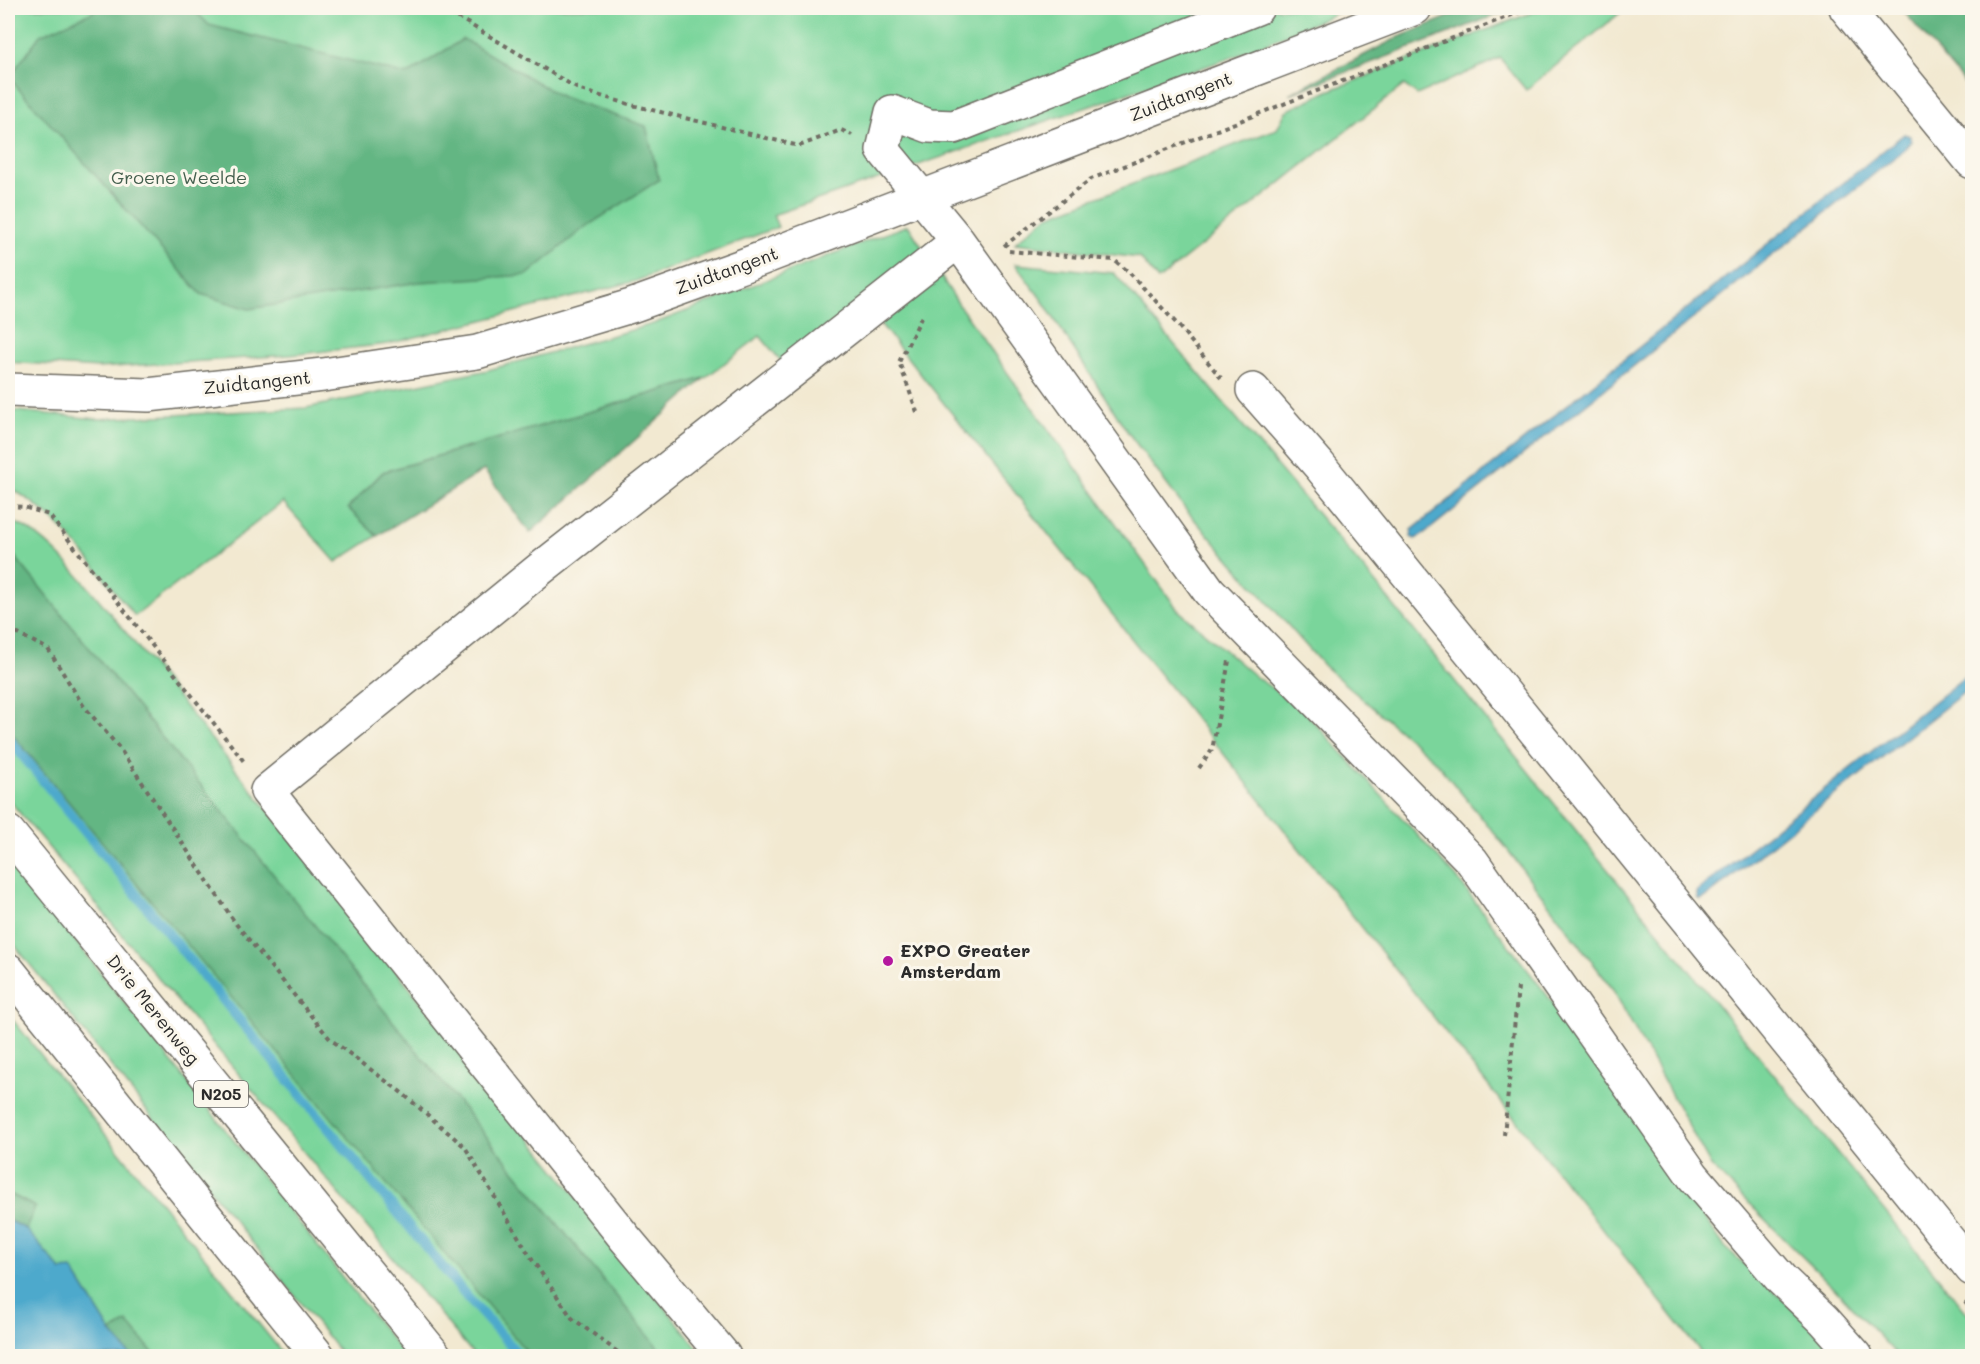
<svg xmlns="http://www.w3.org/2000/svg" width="1980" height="1364" viewBox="0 0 1980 1364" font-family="Mali,sans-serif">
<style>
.green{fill:#7ad59b;stroke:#528063;stroke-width:1.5}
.forest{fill:#63b683;stroke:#477057;stroke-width:1.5}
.water{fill:#4ea9cc;stroke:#3c6a7c;stroke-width:1.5}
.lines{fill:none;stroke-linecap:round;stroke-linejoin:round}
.stream{stroke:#4ea9cc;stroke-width:10}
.minor-casing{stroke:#716e65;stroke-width:36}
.highway-casing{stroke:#716e65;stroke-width:36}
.path{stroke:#716e65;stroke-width:4;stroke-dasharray:4.5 4.5;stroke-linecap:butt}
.minor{stroke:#fff;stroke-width:33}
.highway{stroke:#fff;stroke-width:33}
.poi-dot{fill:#b5179e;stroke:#fbf7ec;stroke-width:2}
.labels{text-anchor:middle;stroke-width:6;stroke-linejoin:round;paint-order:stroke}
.shield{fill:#fbf7ec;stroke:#696865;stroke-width:1.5}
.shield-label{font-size:16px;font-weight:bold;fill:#2b2b2b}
.street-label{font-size:18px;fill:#2b2b2b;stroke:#fbf7ec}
.park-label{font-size:18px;fill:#435e4d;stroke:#fbf7ec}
.poi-label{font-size:18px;font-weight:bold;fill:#2b2b2b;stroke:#fbf7ec;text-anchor:start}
</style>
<rect width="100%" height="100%" fill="#fbf7ec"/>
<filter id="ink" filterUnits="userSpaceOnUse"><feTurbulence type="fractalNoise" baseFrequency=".0167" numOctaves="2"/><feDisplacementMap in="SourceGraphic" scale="12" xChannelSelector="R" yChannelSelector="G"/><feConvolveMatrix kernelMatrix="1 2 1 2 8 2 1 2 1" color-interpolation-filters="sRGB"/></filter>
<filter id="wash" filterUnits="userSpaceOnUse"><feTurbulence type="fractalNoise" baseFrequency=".008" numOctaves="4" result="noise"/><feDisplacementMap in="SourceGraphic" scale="24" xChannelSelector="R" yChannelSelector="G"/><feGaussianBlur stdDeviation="1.35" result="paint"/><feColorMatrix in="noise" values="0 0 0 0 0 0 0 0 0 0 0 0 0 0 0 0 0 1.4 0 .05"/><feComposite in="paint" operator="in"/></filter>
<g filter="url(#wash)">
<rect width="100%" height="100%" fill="#f2e9d1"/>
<!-- green -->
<path class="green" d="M 8,8 L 1349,8 L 1239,55 L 773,215 L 778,227 L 636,281 L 388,344 L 290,355 L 98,368 L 8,362 Z
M 1544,8 L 1626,8 L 1526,90 L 1500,58 L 1417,95 L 1404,85 L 1158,280 L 1140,258 L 1015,243 L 1046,217 L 1277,129 L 1286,111 L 1328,91 Z
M 908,225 L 961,308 L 1178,610 L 1256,677 L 1303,710 L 1456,877 L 1581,1039 L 1724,1246 L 1817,1330 L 1838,1356 L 1704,1356 L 867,307 L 786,367 L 760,336 L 705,378 L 383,472 L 348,508 L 377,536 L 336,562 L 283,502 L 135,616 C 97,571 60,514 8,487 L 8,410 L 97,419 L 306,408 L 488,370 L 653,324 Z
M 1015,264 L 1114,273 L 1369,575 L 1972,1319 L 1972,1356 L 1898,1356 L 1832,1286 L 1711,1166 L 1612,988 L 1504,845 L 1435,761 L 1324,666 L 1186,510 L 1127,431 L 1042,300 Z
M 8,521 C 46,527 103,606 129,636 L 704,1356 L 475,1356 L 8,799 Z
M 8,856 L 405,1356 L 343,1356 L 8,937 Z
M 8,1014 L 285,1356 L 99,1356 L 8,1261 L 8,1209 L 35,1207 L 8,1193 Z"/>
<!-- forest -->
<path class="forest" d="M 95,8 L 192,8 L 209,25 L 407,75 L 463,39 L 562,97 L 646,126 L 659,180 L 584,228 L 527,275 L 419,282 L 249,309 L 201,294 L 9,78 L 40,35 L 93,12 Z
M 1470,8 L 1515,8 L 1289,94 L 1399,37 Z
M 1901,8 L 1972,8 L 1972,92 Z
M 705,378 L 530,533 L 484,470 L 377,536 L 348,508 L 383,472 Z
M 8,548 L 665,1356 L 530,1356 L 8,729 Z
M 8,1193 L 35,1207 L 26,1229 L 8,1220 Z
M 127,1322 L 156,1356 L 131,1356 L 111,1332 Z"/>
<!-- water -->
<path class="water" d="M 1904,134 L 1910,136 L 1912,141 L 1904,150 L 1421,536 L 1415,539 L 1411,537 L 1412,530 Z
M 1972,671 L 1972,686 L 1706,897 L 1700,900 L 1697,898 L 1697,891 Z
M 8,1220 L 26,1229 L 61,1270 L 72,1269 L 111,1332 L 131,1356 L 8,1356 Z"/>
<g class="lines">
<!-- stream -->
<path class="stream" d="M 8,738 L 467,1297 L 520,1356"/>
</g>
</g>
<g filter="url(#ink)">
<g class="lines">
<!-- minor casing -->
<g class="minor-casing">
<path id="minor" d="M 1257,8 L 954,127 L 929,126 L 892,112 L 883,150 L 958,241 L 1209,591 L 1472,861 L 1693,1176 L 1782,1280 L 1824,1320 L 1856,1356
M 1846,8 L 1972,162
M 8,390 L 148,395 L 323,375 L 477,352 L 631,306 L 742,266 L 1415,8
M 1253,390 L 1319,465 L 1972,1269
M 724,1356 L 625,1238 L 267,791 L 540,569 L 958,241"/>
</g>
<!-- highway casing -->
<g class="highway-casing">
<path id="highway" d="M 8,832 L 435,1356
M 8,970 L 318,1356"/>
</g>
<!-- path -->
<path class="path" d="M 442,8 L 580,90 L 632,105 L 799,146 L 841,130 L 852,135
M 1004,246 L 1091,179 L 1530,8
M 1009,251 L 1114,260 L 1129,272 L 1176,323 L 1221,378
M 917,412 L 899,362 L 923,314
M 8,506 L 24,507 L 49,515 L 246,764
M 8,629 L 48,649 L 83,705 L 120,749 L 236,924 L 330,1039 L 402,1093 L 465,1147 L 531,1258 L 572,1318 L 623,1356
M 1199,768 L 1212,750 L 1229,661
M 1504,1135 L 1518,987
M 1965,1302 L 1972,1311"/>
<!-- minor -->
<use href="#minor" class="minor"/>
<!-- highway -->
<use href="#highway" class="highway"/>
</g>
</g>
<!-- markers -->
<circle class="poi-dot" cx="888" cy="961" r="6"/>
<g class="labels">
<!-- shield labels -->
<rect class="shield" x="194" y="1081" width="54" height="26" rx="4.5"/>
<g class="shield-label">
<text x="221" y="1100">N205</text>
</g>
<!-- street labels -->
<g class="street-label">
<text transform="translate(1181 97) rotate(-21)" y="6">Zuidtangent</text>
<text transform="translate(727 271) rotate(-20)" y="6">Zuidtangent</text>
<text transform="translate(257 383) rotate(-6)" y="6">Zuidtangent</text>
<text transform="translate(153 1010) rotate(51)" y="6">Drie Merenweg</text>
</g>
<!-- park labels -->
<g class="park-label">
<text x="179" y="184">Groene Weelde</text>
</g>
<!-- poi labels -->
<g class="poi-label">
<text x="900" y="957">EXPO Greater<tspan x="900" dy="21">Amsterdam</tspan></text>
</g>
</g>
<!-- margin -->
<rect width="1980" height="1364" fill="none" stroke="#fbf7ec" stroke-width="30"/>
</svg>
